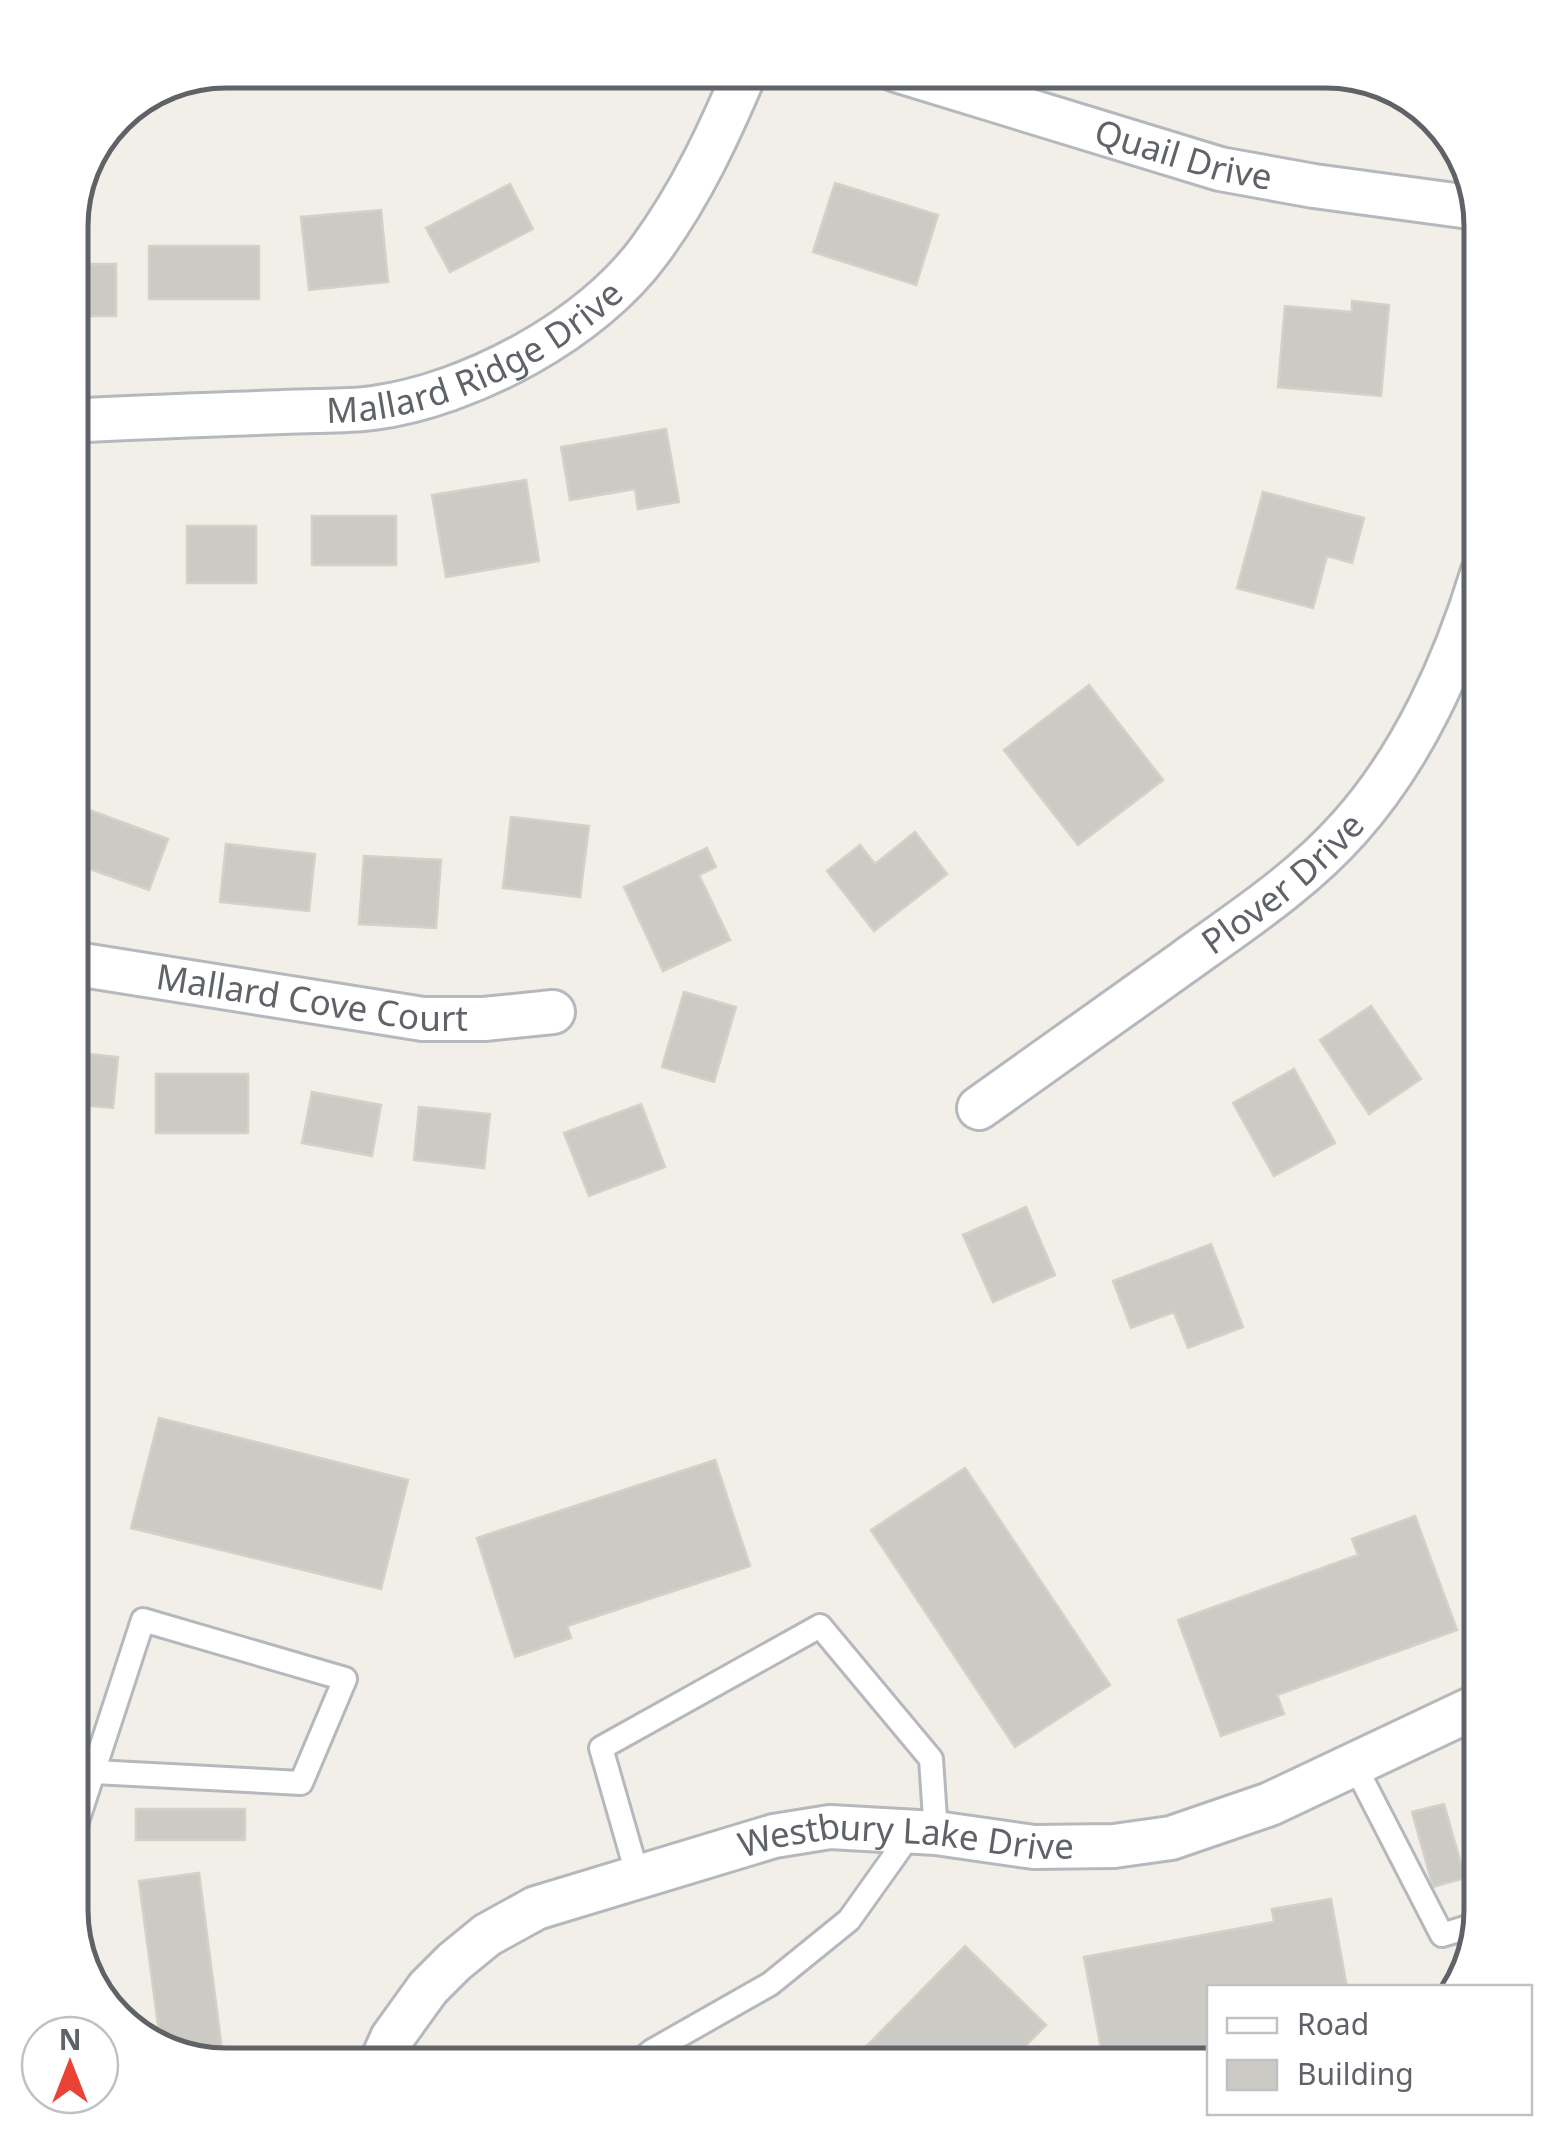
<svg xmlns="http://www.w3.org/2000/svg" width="1552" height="2135" viewBox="0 0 1552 2135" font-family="'Noto Sans',sans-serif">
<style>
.building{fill:#cccac5;stroke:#d6d1c6;stroke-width:2.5}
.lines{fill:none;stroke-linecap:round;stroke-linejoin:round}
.lane-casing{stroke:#b5b8bc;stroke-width:28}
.street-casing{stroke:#b5b8bc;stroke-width:48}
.lane{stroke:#fff;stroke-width:22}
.street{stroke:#fff;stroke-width:42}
.labels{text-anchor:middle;stroke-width:9;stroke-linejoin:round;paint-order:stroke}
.street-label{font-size:35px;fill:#5f6368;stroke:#fff}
.rim{fill:none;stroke:#5f6368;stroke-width:5}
</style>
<rect width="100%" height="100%" fill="#f1efe8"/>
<!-- building -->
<path class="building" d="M 835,183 L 938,215 L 916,285 L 813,252 Z
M 510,184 L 533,229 L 450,272 L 426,228 Z
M 381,210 L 388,282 L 309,290 L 301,217 Z
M 149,246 L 259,246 L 259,299 L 149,299 Z
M 70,264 L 116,264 L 116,316 L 70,316 Z
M 1352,301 L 1389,305 L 1381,396 L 1278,387 L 1285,306 L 1352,312 Z
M 666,429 L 679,502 L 638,509 L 635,489 L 570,500 L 561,447 Z
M 526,480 L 539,561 L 446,577 L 432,495 Z
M 1263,492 L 1364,518 L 1352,563 L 1327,556 L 1313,608 L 1237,588 Z
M 312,516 L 396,516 L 396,565 L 312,565 Z
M 187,526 L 256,526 L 256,583 L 187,583 Z
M 1089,685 L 1163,780 L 1078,845 L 1004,750 Z
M 70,803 L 168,839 L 149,890 L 70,862 Z
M 511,817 L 589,826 L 580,897 L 503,888 Z
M 915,832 L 947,874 L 874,931 L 827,871 L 860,845 L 875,864 Z
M 226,844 L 315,854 L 309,911 L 220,902 Z
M 707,848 L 716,867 L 699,875 L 730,940 L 663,971 L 624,887 Z
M 364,856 L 441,860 L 436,928 L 359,924 Z
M 684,992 L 736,1007 L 714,1082 L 662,1067 Z
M 1371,1006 L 1421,1079 L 1369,1114 L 1320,1040 Z
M 70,1052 L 118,1057 L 113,1108 L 70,1104 Z
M 1294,1069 L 1335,1143 L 1274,1176 L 1233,1103 Z
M 156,1074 L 248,1074 L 248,1133 L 156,1133 Z
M 312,1092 L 381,1105 L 372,1156 L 302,1143 Z
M 641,1104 L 665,1167 L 589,1196 L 564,1133 Z
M 419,1107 L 490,1114 L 484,1168 L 414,1160 Z
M 1026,1207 L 1055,1275 L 993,1302 L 963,1235 Z
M 1211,1244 L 1243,1327 L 1188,1348 L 1174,1312 L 1131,1328 L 1113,1281 Z
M 159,1418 L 408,1480 L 381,1589 L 131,1528 Z
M 715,1460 L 750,1566 L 567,1626 L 571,1638 L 515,1657 L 477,1538 Z
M 965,1468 L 1110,1685 L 1015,1747 L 871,1530 Z
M 1415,1516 L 1457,1630 L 1277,1695 L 1284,1714 L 1221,1736 L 1178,1620 L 1358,1555 L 1352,1539 Z
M 1444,1804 L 1465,1878 L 1433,1887 L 1412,1812 Z
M 136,1809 L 245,1809 L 245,1840 L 136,1840 Z
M 199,1873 L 224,2065 L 161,2048 L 139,1881 Z
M 1331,1899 L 1347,1988 L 1210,1988 L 1210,2048 L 1104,2065 L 1084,1957 L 1274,1922 L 1272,1909 Z
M 965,1946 L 1046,2025 L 1007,2065 L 848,2065 Z"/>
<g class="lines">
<!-- lane casing -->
<g class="lane-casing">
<path id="lane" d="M 1354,1764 L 1442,1935 L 1478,1924
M 70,1843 L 143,1620 L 345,1679 L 301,1783 L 95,1772
M 638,1877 L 601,1748 L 820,1626 L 931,1759 L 936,1833
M 635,2065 L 652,2051 L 770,1984 L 849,1920 L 911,1833"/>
</g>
<!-- street casing -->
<g class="street-casing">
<g id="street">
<path id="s1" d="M 896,70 L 1220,169 L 1314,186 L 1477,208"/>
<path id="s2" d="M 70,421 C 141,417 212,415 282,412 C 312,410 343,412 373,408 C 470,395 592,330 650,250 C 691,194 719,134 746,70"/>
<path id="s3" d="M 70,963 L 423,1019 L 484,1019 L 553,1012"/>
<path id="s4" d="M 979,1108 C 1047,1059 1116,1011 1184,962 C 1242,920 1301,882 1349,828 C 1412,758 1455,663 1482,574"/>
<path id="s5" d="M 380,2065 L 392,2038 L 428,1988 L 454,1962 L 487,1935 L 536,1908 L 774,1836 L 830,1827 L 936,1833 L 1034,1847 L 1114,1846 L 1171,1838 L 1270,1804 L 1482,1704"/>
</g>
</g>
<!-- lane -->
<use href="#lane" class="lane"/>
<!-- street -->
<use href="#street" class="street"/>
</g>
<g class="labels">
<!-- street labels -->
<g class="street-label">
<text dy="12" stroke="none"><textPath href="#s1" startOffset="300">Quail Drive</textPath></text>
<text dy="12" stroke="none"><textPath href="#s2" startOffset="418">Mallard Ridge Drive</textPath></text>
<text dy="12" stroke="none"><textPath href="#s4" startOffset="378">Plover Drive</textPath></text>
<text dy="12" stroke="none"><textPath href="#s3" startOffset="245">Mallard Cove Court</textPath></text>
<text dy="12" stroke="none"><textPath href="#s5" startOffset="608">Westbury Lake Drive</textPath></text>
</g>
</g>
<!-- crop -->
<path d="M0 0H1552V2135H0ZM226 88H1326A138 138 0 0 1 1464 226V1910A138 138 0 0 1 1326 2048H226A138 138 0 0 1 88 1910V226A138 138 0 0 1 226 88Z" fill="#fff" fill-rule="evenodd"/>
<path class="rim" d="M226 88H1326A138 138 0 0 1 1464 226V1910A138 138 0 0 1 1326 2048H226A138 138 0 0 1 88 1910V226A138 138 0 0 1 226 88Z"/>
<!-- legend -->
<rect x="1207" y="1985" width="325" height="130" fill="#ffffff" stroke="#bfc1c3" stroke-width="2.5"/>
<rect x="1227" y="2018" width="50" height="15" fill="#ffffff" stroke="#bfc1c3" stroke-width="2.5"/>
<text x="1297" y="2035" font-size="30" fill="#5f6368">Road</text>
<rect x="1227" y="2060" width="50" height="30" fill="#cccac5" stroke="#bfc1c3" stroke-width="2.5"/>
<text x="1297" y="2085" font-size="30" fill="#5f6368">Building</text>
<!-- north arrow -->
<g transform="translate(70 2065)"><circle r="48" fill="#ffffff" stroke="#bfc1c3" stroke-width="2.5"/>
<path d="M0-8L18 38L0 25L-18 38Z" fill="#ea4335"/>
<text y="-15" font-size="28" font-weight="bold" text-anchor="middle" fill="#5f6368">N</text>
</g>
</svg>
